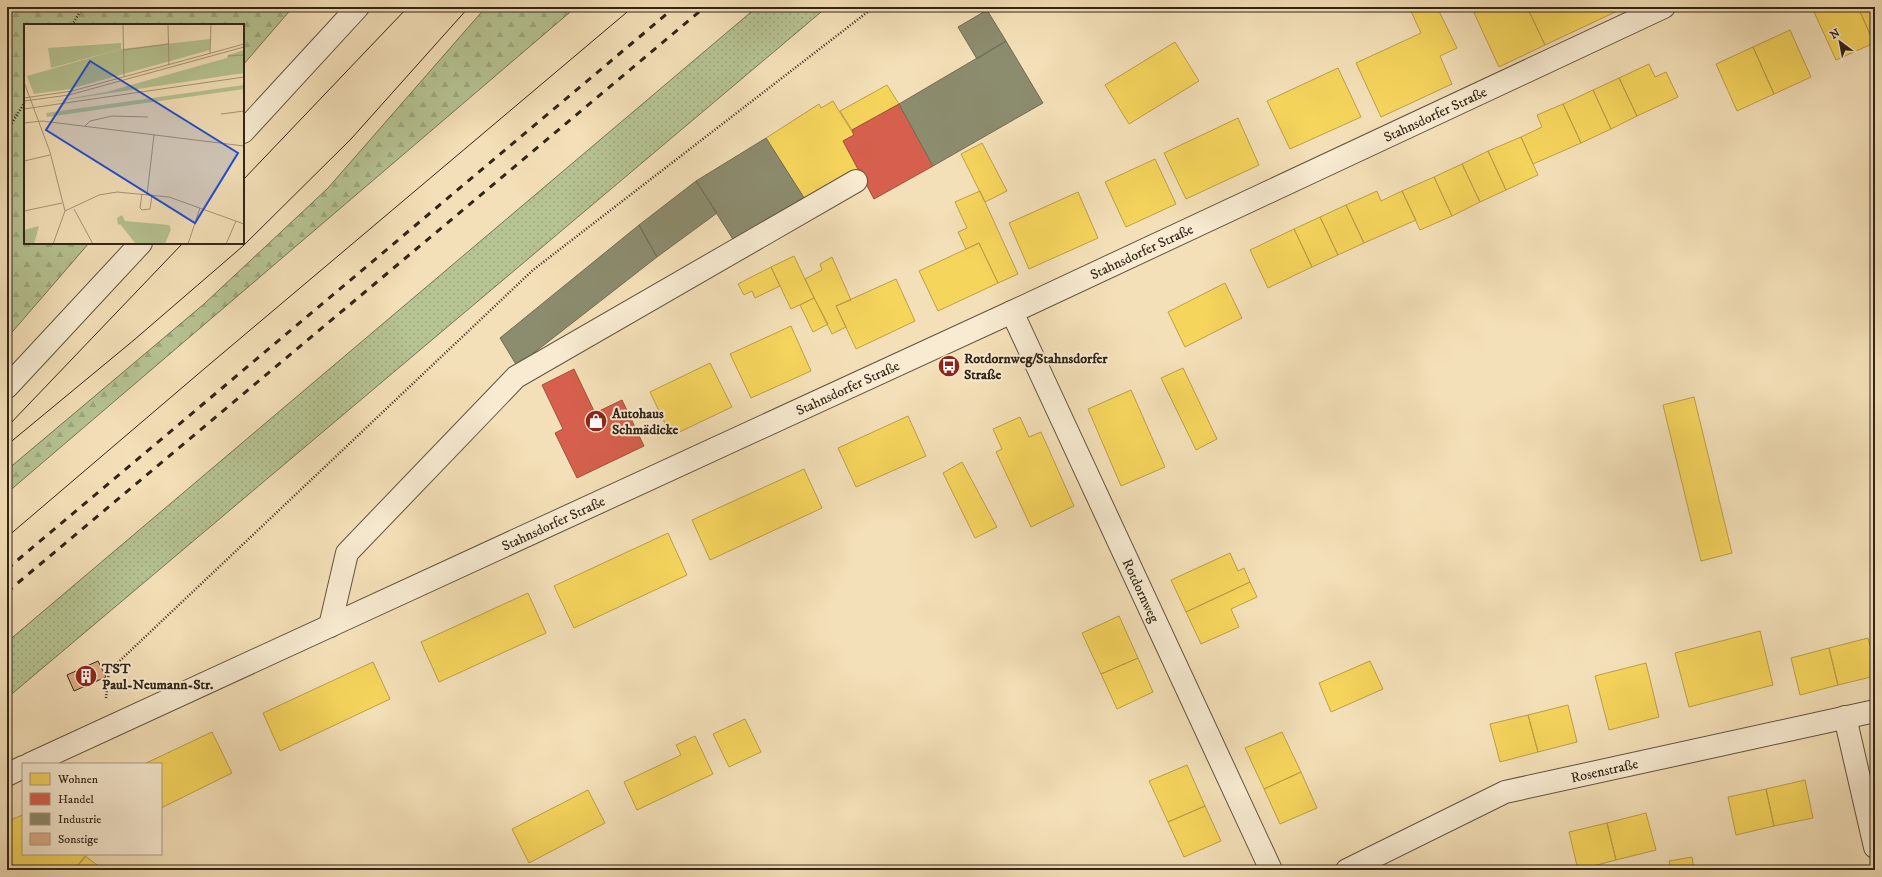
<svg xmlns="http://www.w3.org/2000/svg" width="1882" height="877" viewBox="0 0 1882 877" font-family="'IM FELL DW Pica',serif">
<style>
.forest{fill:url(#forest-firs);stroke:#747454}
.garden{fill:url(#garden-dots);stroke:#747454}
.homes{fill:#f6d55c;stroke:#bba047}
.shops{fill:#d6604d;stroke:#a54e3d}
.industry{fill:#8c8c6e;stroke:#716d54}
.building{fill:#e2b089;stroke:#322517}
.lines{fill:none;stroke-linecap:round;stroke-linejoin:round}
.minor-casing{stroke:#62543f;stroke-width:24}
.path{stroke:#322517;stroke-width:2.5;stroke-dasharray:1 2;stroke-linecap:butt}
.minor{stroke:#f8ebd1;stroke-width:22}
.tram{stroke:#322517;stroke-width:1}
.rail{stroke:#322517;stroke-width:3;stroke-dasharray:7 7;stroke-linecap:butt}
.labels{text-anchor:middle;stroke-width:4;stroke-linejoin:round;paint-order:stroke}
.street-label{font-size:14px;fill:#322517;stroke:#f8ebd1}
.poi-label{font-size:14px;font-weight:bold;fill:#322517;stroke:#f8ebd1;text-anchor:start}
.inset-road{fill:none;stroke:#a69578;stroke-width:1}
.view{fill:#1d4ed8;fill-opacity:0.15;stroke:#1d4ed8;stroke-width:2}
.inset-edge{fill:none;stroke:#322517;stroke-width:2}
</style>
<defs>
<pattern id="forest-firs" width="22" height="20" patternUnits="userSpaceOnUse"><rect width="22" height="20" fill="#b6c392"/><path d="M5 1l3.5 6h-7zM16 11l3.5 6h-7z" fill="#9da77d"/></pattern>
<pattern id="garden-dots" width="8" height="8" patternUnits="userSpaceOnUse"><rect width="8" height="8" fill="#b6c392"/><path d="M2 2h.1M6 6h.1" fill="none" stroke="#9da77d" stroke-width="1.8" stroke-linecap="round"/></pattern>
</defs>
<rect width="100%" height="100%" fill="#f4e0b8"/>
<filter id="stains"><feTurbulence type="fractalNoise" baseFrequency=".005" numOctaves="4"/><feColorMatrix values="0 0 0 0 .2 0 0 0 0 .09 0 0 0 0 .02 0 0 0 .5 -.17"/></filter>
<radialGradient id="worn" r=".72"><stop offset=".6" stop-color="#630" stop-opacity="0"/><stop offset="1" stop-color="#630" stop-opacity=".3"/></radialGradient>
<!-- forest -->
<path class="forest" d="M 7,7 L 293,7 L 243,65 L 243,25 L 25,25 L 25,243 L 89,243 L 7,338 Z
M 486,7 L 576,7 L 7,493 L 7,470 L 204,304 L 328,188 Z"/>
<!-- garden -->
<path class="garden" d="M 757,7 L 827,7 L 7,698 L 7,642 Z"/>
<!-- homes -->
<path class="homes" d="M 1409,7 L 1437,7 L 1457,48 L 1440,56 L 1452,84 L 1381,117 L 1356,63 L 1421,33 Z
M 1487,7 L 1527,7 L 1545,45 L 1499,67 L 1474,13 Z
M 1527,7 L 1626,7 L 1545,45 Z
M 1826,7 L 1858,7 L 1874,43 L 1836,60 L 1814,12 Z
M 1858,7 L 1875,7 L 1875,43 L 1874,43 Z
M 1790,30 L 1811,77 L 1774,94 L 1753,47 Z
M 1175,42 L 1199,81 L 1129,124 L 1105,85 Z
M 1753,47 L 1774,94 L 1737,111 L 1716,64 Z
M 1649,64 L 1655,77 L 1666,72 L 1678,97 L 1637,116 L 1619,78 Z
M 1338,68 L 1361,117 L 1290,149 L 1267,101 Z
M 1619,78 L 1637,116 L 1611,129 L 1593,90 Z
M 887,85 L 899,104 L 852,130 L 840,111 Z
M 1593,90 L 1611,129 L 1581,143 L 1563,104 Z
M 833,101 L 854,135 L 843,141 L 858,169 L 806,201 L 766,138 L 819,104 L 821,108 Z
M 1563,104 L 1581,143 L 1533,164 L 1521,137 L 1542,127 L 1537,115 Z
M 1238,118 L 1259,165 L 1186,199 L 1164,153 Z
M 1521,137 L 1538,175 L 1506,190 L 1488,151 Z
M 982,143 L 1007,191 L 985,202 L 961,154 Z
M 1488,151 L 1506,190 L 1480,202 L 1462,164 Z
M 1155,159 L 1176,204 L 1126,227 L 1105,182 Z
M 1462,164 L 1480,202 L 1452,216 L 1434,177 Z
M 1434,177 L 1452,216 L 1420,230 L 1402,191 Z
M 980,191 L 1018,274 L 998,283 L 979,243 L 966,249 L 958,232 L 967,228 L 955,202 Z
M 1377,191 L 1381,201 L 1402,191 L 1416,220 L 1364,243 L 1346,205 Z
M 1078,192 L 1098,238 L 1029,269 L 1009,223 Z
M 1346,205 L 1364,243 L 1338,255 L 1320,217 Z
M 1320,217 L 1338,255 L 1312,267 L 1294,229 Z
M 1294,229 L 1312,267 L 1268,288 L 1250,250 Z
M 979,243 L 998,283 L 938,311 L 919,271 Z
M 794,256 L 814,298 L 791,309 L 771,267 Z
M 832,257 L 851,300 L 836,306 L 846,327 L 832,334 L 805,279 L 822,270 L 820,264 Z
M 771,267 L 780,286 L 755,298 L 752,291 L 744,295 L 738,284 Z
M 896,279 L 915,321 L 856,349 L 836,306 Z
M 1225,283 L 1242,318 L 1185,347 L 1168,312 Z
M 814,298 L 828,324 L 813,332 L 800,305 Z
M 791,326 L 811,371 L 751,398 L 730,354 Z
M 710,363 L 732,407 L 671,436 L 650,392 Z
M 1183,368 L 1217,439 L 1196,450 L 1161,378 Z
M 1131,390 L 1165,467 L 1121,486 L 1088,409 Z
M 1694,397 L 1732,553 L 1701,561 L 1663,405 Z
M 908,416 L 926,456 L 856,487 L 838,448 Z
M 1020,417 L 1029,437 L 1041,432 L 1074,506 L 1031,527 L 996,452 L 1002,449 L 993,429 Z
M 962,462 L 997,527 L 975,538 L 943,473 Z
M 804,469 L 822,508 L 710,560 L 692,520 Z
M 668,533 L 687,575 L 574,628 L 554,586 Z
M 1230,553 L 1238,571 L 1244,568 L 1250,582 L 1186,612 L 1171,580 Z
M 1250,582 L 1257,597 L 1231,609 L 1239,627 L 1201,644 L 1186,612 Z
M 528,593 L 546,633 L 439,682 L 421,642 Z
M 1119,616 L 1138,658 L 1101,674 L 1082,633 Z
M 1760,631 L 1773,685 L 1689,707 L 1675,653 Z
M 1868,638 L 1875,665 L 1875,676 L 1838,685 L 1829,648 Z
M 1829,648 L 1838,685 L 1800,695 L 1791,658 Z
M 1138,658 L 1153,692 L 1117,709 L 1101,674 Z
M 1370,661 L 1383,689 L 1331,712 L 1319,683 Z
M 373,662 L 390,699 L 280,751 L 263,713 Z
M 1646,663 L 1659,717 L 1609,730 L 1595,676 Z
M 1568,705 L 1577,742 L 1538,752 L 1528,715 Z
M 1528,715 L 1538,752 L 1500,762 L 1490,724 Z
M 745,719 L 761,752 L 729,767 L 713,734 Z
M 212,732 L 232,773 L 161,808 L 161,764 L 144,764 Z
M 1282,732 L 1301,772 L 1264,789 L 1245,748 Z
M 695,736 L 713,774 L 637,810 L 624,782 L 681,755 L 676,745 Z
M 1187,765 L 1205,806 L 1168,822 L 1149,781 Z
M 1301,772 L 1317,808 L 1280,824 L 1264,789 Z
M 1805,780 L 1813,818 L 1774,826 L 1766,789 Z
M 1766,789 L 1774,826 L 1736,835 L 1728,797 Z
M 588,790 L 605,823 L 529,863 L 512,829 Z
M 1205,806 L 1221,841 L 1184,857 L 1168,822 Z
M 1646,813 L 1656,850 L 1616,860 L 1607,823 Z
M 23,815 L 23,854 L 88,854 L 74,870 L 7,870 L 7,821 Z
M 1607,823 L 1616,860 L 1578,870 L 1569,832 Z
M 85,856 L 104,870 L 74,870 Z
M 1692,857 L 1694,870 L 1671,870 L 1669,861 Z"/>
<!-- shops -->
<path class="shops" d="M 899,104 L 933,166 L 874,199 L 843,141 L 854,135 L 852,130 Z
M 574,369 L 595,413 L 622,400 L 644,446 L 577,478 L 555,433 L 563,429 L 542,385 Z"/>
<!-- industry -->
<path class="industry" d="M 987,10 L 1006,41 L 977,59 L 958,27 Z
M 1006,41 L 1043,103 L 933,166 L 899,104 Z
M 766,138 L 806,201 L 736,244 L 696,181 Z
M 696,181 L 717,213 L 657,257 L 639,225 Z
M 639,225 L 657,257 L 517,366 L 500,338 Z"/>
<!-- building -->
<path class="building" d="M 98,661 L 106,677 L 74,691 L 67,675 Z"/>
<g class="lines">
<!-- minor casing -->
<g class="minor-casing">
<g id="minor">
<path d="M 243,132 L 358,7"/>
<path id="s1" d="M 1012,312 L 1271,870"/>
<path d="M 7,387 L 141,243"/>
<path d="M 330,626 L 347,553 L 516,377 L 856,181"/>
<path d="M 1845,717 L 1875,847"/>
<path id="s2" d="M 30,764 L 1012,312 L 1664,7"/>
<path d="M 7,775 L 23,767"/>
<path id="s3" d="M 1347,870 L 1505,792 L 1875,711"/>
</g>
</g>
<!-- path -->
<path class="path" d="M 72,25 L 83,7
M 7,131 L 25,102
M 106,698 L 109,671 L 533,270 L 874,7"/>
<!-- minor -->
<use href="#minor" class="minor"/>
<!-- tram -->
<path class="tram" d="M 243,180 L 408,7
M 7,427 L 183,243
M 7,445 L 134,340 L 243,246 L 351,139 L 469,7
M 7,537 L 204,369 L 633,7"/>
<!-- rail -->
<path class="rail" d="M 7,569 L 675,7
M 7,592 L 705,7"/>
</g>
<!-- icons -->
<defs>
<g id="bus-disc" transform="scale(1.15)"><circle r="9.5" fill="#8f2418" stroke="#f8ebd1"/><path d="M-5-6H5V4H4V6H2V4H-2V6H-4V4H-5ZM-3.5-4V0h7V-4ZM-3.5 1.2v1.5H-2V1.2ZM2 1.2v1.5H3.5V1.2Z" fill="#fff"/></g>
<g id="shop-disc" transform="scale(1.15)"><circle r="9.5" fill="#8f2418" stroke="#f8ebd1"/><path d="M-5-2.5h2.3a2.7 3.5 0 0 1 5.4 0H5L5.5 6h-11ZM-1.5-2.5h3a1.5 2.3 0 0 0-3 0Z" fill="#fff"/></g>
<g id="building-disc" transform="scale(1.15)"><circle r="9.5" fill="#8f2418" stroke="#f8ebd1"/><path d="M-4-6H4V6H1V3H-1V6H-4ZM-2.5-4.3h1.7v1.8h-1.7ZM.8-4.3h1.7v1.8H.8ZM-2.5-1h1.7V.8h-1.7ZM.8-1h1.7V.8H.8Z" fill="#fff"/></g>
</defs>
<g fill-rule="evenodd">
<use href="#bus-disc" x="949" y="366"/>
<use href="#shop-disc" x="596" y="421"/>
<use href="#building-disc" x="86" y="676"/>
</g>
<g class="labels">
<!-- street labels -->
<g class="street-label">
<text dy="5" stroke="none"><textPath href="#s2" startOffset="1548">Stahnsdorfer Straße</textPath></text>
<text dy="5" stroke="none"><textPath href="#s2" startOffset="1224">Stahnsdorfer Straße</textPath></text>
<text dy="5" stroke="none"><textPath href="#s2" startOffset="900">Stahnsdorfer Straße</textPath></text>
<text dy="5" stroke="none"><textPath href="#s2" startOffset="576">Stahnsdorfer Straße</textPath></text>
<text dy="5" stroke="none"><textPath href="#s1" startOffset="307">Rotdornweg</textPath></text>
<text dy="5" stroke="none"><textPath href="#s3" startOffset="278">Rosenstraße</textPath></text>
</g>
<!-- poi labels -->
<g class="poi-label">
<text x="964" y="363">Rotdornweg/Stahnsdorfer<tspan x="964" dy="16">Straße</tspan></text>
<text x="612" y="418">Autohaus<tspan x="612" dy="16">Schmädicke</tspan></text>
<text x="102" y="673">TST<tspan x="102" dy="16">Paul-Neumann-Str.</tspan></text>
</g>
</g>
<!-- overview -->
<g transform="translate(24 24)">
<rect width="220" height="220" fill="#f4e0b8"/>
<path d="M 186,15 L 186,26 L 46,65 L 10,70 L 3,52 L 97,25 ZM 220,26 L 220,49 L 14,80 L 82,68 L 203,34 L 204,31 ZM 98,191 L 101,197 L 145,201 L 147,205 L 141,220 L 112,220 L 96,200 L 94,201 L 93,194 ZM 15,202 L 10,220 L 0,220 L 0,206 Z" fill="#b6c392"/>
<path d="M 97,19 L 97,25 L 27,44 L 24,24 ZM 220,61 L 220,65 L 23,93 L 22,89 Z" fill="#b6c392"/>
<path class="inset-road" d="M 99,0 L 100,53M 144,0 L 145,41M 100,26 L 144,20M 186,29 L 187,0M 204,32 L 220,31M 0,58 L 26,128 L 41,187M 0,74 L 48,67 L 220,20M 0,77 L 45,71 L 220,23M 0,85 L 220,53M 197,90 L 220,87M 0,99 L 18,97 L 220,122M 61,102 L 66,97 L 88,92 L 124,93M 0,137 L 26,131M 118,170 L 116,184 L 118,186 L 126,185 L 128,171M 123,171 L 130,111M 50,185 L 69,220M 0,187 L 38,179M 41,187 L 75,171 L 93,168 L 145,173 L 220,200M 29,220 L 41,187M 164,220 L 176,184M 202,220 L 212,197"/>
<path class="view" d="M 66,37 L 214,129 L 171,199 L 22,106 Z"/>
<rect width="220" height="220" class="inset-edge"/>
</g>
<!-- margin -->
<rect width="1882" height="877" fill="none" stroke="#f4e0b8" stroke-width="24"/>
<rect x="8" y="8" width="1866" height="861" fill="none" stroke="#322517" stroke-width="2"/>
<rect x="12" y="12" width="1858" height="853" fill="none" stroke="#322517"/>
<!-- legend -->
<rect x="22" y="763" width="140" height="92" fill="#f8ebd1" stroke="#a99c87"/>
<rect x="30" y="773" width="20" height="12" fill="#f6d55c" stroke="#a99c87"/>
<text x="58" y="783" font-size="12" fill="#322517">Wohnen</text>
<rect x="30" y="793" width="20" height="12" fill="#d6604d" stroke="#a99c87"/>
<text x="58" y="803" font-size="12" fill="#322517">Handel</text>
<rect x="30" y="813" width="20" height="12" fill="#8c8c6e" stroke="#a99c87"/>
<text x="58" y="823" font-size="12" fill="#322517">Industrie</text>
<rect x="30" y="833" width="20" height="12" fill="#e2b089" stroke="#a99c87"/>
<text x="58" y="843" font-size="12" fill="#322517">Sonstige</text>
<!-- north arrow -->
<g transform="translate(1840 42) rotate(328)" stroke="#f8ebd1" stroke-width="3" paint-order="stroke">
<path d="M0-3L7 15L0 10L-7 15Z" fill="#322517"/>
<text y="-6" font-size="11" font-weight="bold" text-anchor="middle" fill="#322517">N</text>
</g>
<rect width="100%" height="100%" filter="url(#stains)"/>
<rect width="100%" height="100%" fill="url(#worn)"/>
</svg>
